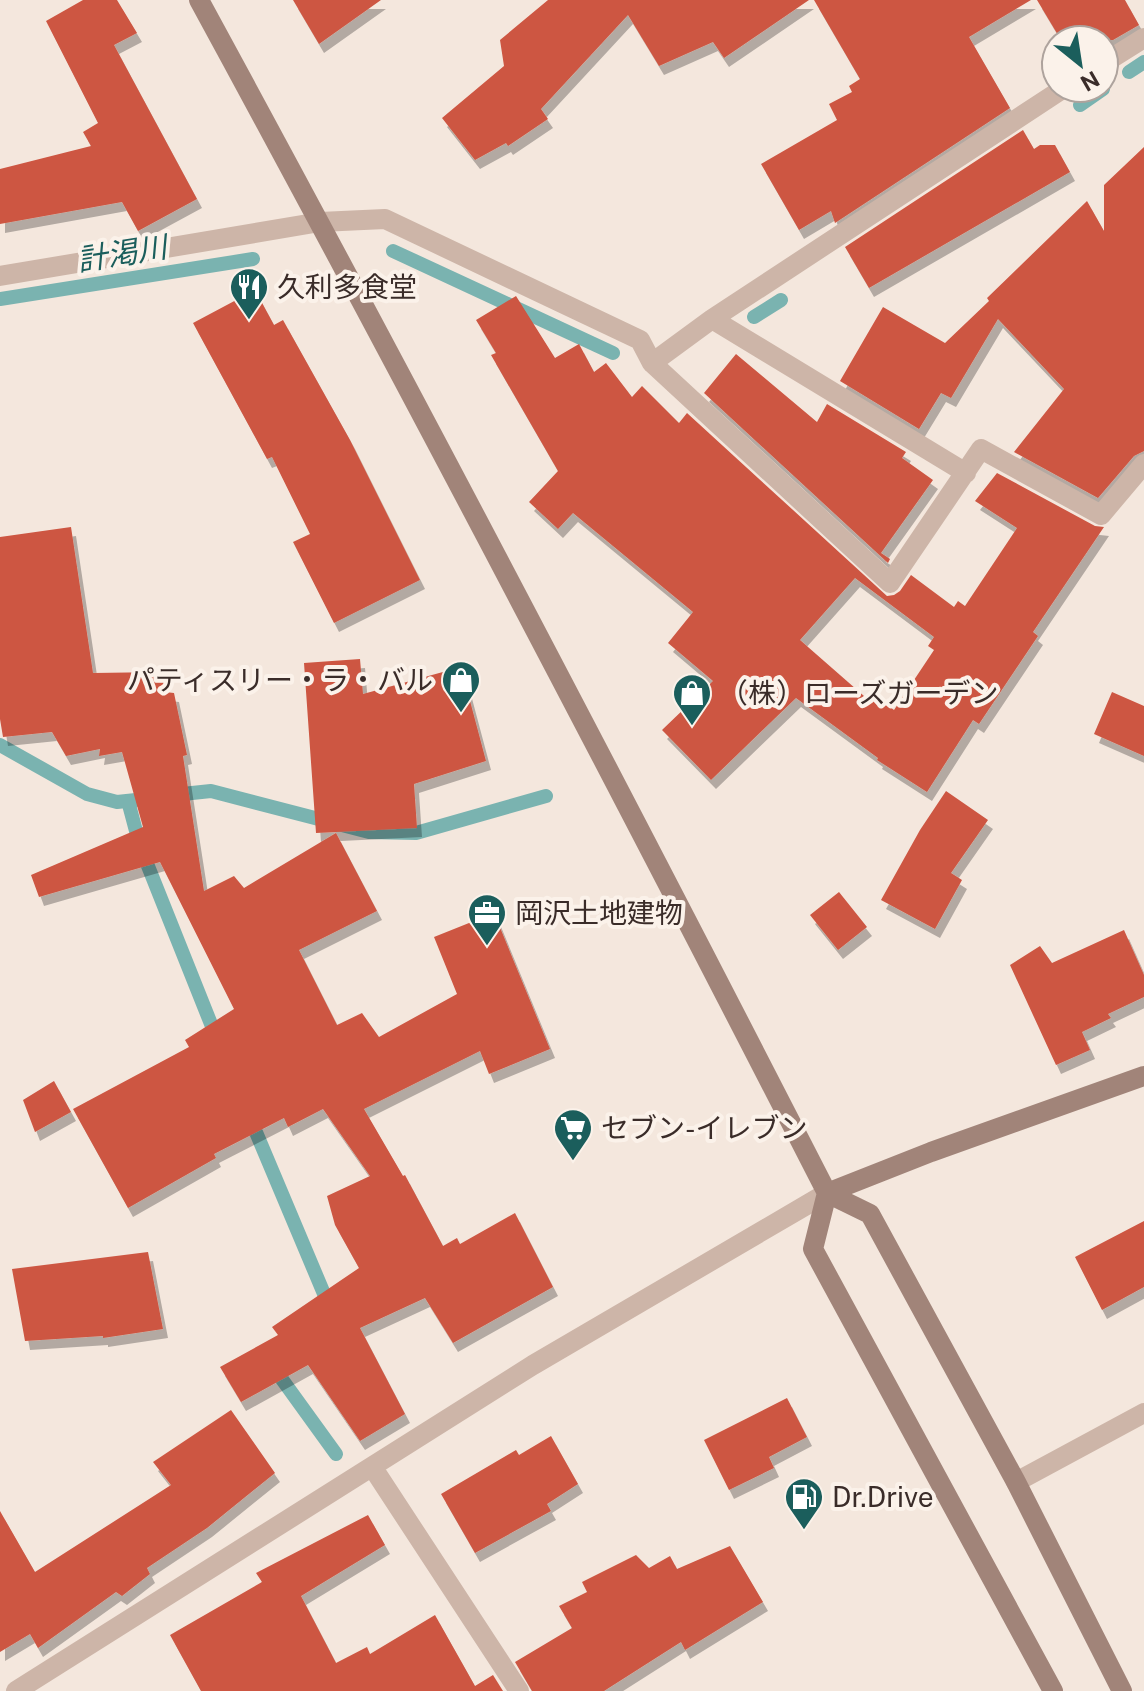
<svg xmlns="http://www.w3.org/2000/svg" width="1144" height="1691" viewBox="0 0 1144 1691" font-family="'Public Sans','Noto Sans JP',sans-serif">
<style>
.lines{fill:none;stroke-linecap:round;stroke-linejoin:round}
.stream{stroke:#7ab3b0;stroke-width:14}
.building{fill:#cd5642;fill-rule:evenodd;filter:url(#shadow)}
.street{stroke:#cdb5a8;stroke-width:20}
.secondary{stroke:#a18479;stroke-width:20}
.labels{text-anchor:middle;stroke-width:8;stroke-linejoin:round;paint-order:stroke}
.poi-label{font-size:28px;fill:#3a2c29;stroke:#fbf2ea;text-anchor:start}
.water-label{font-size:30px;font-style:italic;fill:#1b5e5c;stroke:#fbf2ea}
</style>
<defs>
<filter id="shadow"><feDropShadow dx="5" dy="9" stdDeviation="0" flood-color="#0004"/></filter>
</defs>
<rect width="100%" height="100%" fill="#f4e7dd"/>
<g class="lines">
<!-- stream -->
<path class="stream" d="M 1129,72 L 1144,62
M 1080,105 L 1103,89
M 393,251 L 613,353
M 0,299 L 253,259
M 754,317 L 781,300
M 0,745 L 87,794 L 117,802 L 136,800
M 173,795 L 211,791 L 369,832 L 416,833 L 546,796
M 128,801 L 140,846 L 217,1039
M 250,1118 L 330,1308
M 283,1364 L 276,1371 L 336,1454"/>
</g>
<!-- building -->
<path class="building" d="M 83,0 L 117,0 L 137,33 L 114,45 L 197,199 L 138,231 L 122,202 L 0,224 L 0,169 L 91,146 L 83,132 L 98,123 L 46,21 Z
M 293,0 L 381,0 L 319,44 Z
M 548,0 L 809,0 L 724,58 L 713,42 L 659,66 L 628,15 L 541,109 L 548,119 L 508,146 L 506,143 L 475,160 L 442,118 L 504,66 L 500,40 Z
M 814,0 L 1031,0 L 969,37 L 1010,108 L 835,223 L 831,211 L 799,230 L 761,164 L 837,120 L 829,104 L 852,92 L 849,86 L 860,79 Z
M 1037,0 L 1125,0 L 1139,25 L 1113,40 L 1061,40 Z
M 1023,130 L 1034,149 L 1040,145 L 1055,145 L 1070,172 L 869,288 L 845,247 Z
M 1144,147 L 1144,451 L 1134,456 L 1098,498 L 1014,452 L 1064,389 L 998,319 L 951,398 L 941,393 L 919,429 L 840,381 L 883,307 L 945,343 L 989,301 L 987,298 L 1087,201 L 1104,231 L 1104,185 Z
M 255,290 L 274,325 L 283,320 L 350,440 L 420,580 L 334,623 L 293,542 L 310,534 L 272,457 L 267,459 L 193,323 Z
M 516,296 L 555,358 L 579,344 L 594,372 L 606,363 L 632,397 L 642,386 L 679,423 L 687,413 L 887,596 L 894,595 L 900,591 L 911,575 L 954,607 L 958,601 L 965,606 L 1017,528 L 975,501 L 997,473 L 1095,526 L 1104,527 L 1033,632 L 1038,636 L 979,724 L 973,720 L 927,792 L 877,760 L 878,758 L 796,698 L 711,780 L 662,730 L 713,681 L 668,643 L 693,612 L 573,513 L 558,529 L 529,502 L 558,471 L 491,355 L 496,353 L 476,320 ZM 855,578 L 934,637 L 928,646 L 934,650 L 894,710 L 876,697 L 872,703 L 800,640 Z
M 736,354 L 817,422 L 827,404 L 906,452 L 902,458 L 933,480 L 881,553 L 890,559 L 888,563 L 704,393 Z
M 71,527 L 93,673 L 162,672 L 165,692 L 174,693 L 187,755 L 183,756 L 204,891 L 234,876 L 244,888 L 336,833 L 377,911 L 299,950 L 337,1025 L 362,1013 L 379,1037 L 457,994 L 434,937 L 494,913 L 550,1049 L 489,1074 L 480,1051 L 364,1109 L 403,1176 L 405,1175 L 443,1246 L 457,1238 L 460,1244 L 515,1213 L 553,1287 L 453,1343 L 425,1298 L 360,1328 L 405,1414 L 360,1441 L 308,1365 L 241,1402 L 220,1367 L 278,1335 L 272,1327 L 359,1268 L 335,1225 L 327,1196 L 370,1176 L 323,1109 L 288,1127 L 284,1118 L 214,1154 L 216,1158 L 128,1208 L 73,1109 L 189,1047 L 185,1040 L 234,1009 L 160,862 L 39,897 L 31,875 L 143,827 L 122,752 L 99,756 L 100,749 L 66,756 L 52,732 L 3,737 L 0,719 L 0,537 Z
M 360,659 L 363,694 L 461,667 L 486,761 L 414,784 L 417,828 L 316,833 L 304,663 Z
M 1112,692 L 1144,706 L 1144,756 L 1094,734 Z
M 946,791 L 988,820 L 951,873 L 962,880 L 935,929 L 881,900 L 920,830 Z
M 839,892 L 867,927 L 838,950 L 810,915 Z
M 1124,930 L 1144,975 L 1144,997 L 1108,1014 L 1111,1018 L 1082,1032 L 1090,1050 L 1056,1065 L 1010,965 L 1040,946 L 1052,963 Z
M 54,1081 L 71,1112 L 35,1132 L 23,1100 Z
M 1144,1221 L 1144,1287 L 1102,1310 L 1075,1257 Z
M 148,1252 L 163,1329 L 103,1338 L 103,1336 L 25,1341 L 12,1269 Z
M 787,1398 L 807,1437 L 769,1457 L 774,1468 L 729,1490 L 704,1440 Z
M 231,1410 L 275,1473 L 207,1528 L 147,1568 L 150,1574 L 122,1596 L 116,1592 L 38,1648 L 30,1634 L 0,1652 L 0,1511 L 35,1572 L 171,1485 L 153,1462 Z
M 551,1436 L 578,1484 L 547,1504 L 551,1511 L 475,1553 L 441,1494 L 516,1450 L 519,1455 Z
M 368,1515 L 385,1545 L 301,1596 L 336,1663 L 367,1647 L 370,1654 L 435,1615 L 475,1686 L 493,1675 L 503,1691 L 201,1691 L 170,1635 L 262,1582 L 256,1573 Z
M 730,1546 L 763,1602 L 685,1650 L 681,1642 L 604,1691 L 532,1691 L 515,1662 L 572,1628 L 559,1606 L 587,1592 L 582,1582 L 636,1555 L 649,1568 L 670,1556 L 677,1569 Z"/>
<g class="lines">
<!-- street -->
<path class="street" d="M 1104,63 L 1144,38
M 0,276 L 320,222 L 385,219 L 640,340 L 652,363 L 712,319 L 1064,88
M 712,319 L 966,473
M 652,363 L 890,583 L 981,449 L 1101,515 L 1144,464
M 373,1468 L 519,1691
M 1016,1482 L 1144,1413
M 16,1691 L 533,1365 L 827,1193"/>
<!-- secondary -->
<path class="secondary" d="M 199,0 C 414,395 622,793 827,1193 L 870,1214 L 1016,1482 L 1122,1691
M 827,1193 L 813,1249 L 1053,1691
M 827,1193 L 931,1152 L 1144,1076"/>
</g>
<!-- icons -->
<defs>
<g id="restaurant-pin" transform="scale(2)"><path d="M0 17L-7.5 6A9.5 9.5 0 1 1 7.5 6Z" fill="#1b5e5c" stroke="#fbf2ea"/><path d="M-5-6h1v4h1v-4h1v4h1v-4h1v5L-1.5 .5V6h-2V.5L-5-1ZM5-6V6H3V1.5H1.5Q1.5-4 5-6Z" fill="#fff"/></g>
<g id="shop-pin" transform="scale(2)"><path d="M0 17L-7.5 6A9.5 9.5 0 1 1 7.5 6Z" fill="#1b5e5c" stroke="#fbf2ea"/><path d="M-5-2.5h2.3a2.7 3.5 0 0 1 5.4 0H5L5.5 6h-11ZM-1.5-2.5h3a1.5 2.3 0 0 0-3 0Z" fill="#fff"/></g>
<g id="office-pin" transform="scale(2)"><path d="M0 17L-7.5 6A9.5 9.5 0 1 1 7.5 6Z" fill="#1b5e5c" stroke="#fbf2ea"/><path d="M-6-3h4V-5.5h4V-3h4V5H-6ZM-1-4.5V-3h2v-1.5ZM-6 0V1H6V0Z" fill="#fff"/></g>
<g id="supermarket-pin" transform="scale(2)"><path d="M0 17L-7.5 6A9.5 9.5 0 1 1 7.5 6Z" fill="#1b5e5c" stroke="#fbf2ea"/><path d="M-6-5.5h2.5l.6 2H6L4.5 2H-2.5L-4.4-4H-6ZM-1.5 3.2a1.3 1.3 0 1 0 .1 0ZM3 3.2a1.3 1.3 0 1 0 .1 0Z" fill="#fff"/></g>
<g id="fuel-pin" transform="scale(2)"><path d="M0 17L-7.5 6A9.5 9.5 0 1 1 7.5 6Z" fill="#1b5e5c" stroke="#fbf2ea"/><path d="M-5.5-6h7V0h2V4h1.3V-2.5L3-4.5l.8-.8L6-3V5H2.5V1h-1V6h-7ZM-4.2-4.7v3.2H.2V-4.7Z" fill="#fff"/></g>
</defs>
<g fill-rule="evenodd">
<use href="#restaurant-pin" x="249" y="287"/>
<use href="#shop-pin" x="461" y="680"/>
<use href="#shop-pin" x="692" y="693"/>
<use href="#office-pin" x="487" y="913"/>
<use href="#supermarket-pin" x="573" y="1128"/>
<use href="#fuel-pin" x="804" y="1497"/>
</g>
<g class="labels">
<!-- poi labels -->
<g class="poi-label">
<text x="277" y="297">久利多食堂</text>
<text x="433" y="690" text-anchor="end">パティスリー・ラ・バル</text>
<text x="720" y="703">（株）ローズガーデン</text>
<text x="515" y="923">岡沢土地建物</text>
<text x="601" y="1138">セブン-イレブン</text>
<text x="832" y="1507">Dr.Drive</text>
</g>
<!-- water labels -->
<g class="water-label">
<text transform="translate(122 254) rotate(-9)" y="10">計渇川</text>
</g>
</g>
<!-- north arrow -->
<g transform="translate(1080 64) rotate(150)"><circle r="38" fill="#fbf2ea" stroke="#aea39d" stroke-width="2"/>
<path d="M0-6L14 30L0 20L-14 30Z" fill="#1b5e5c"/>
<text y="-12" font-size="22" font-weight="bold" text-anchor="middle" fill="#3a2c29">N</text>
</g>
</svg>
